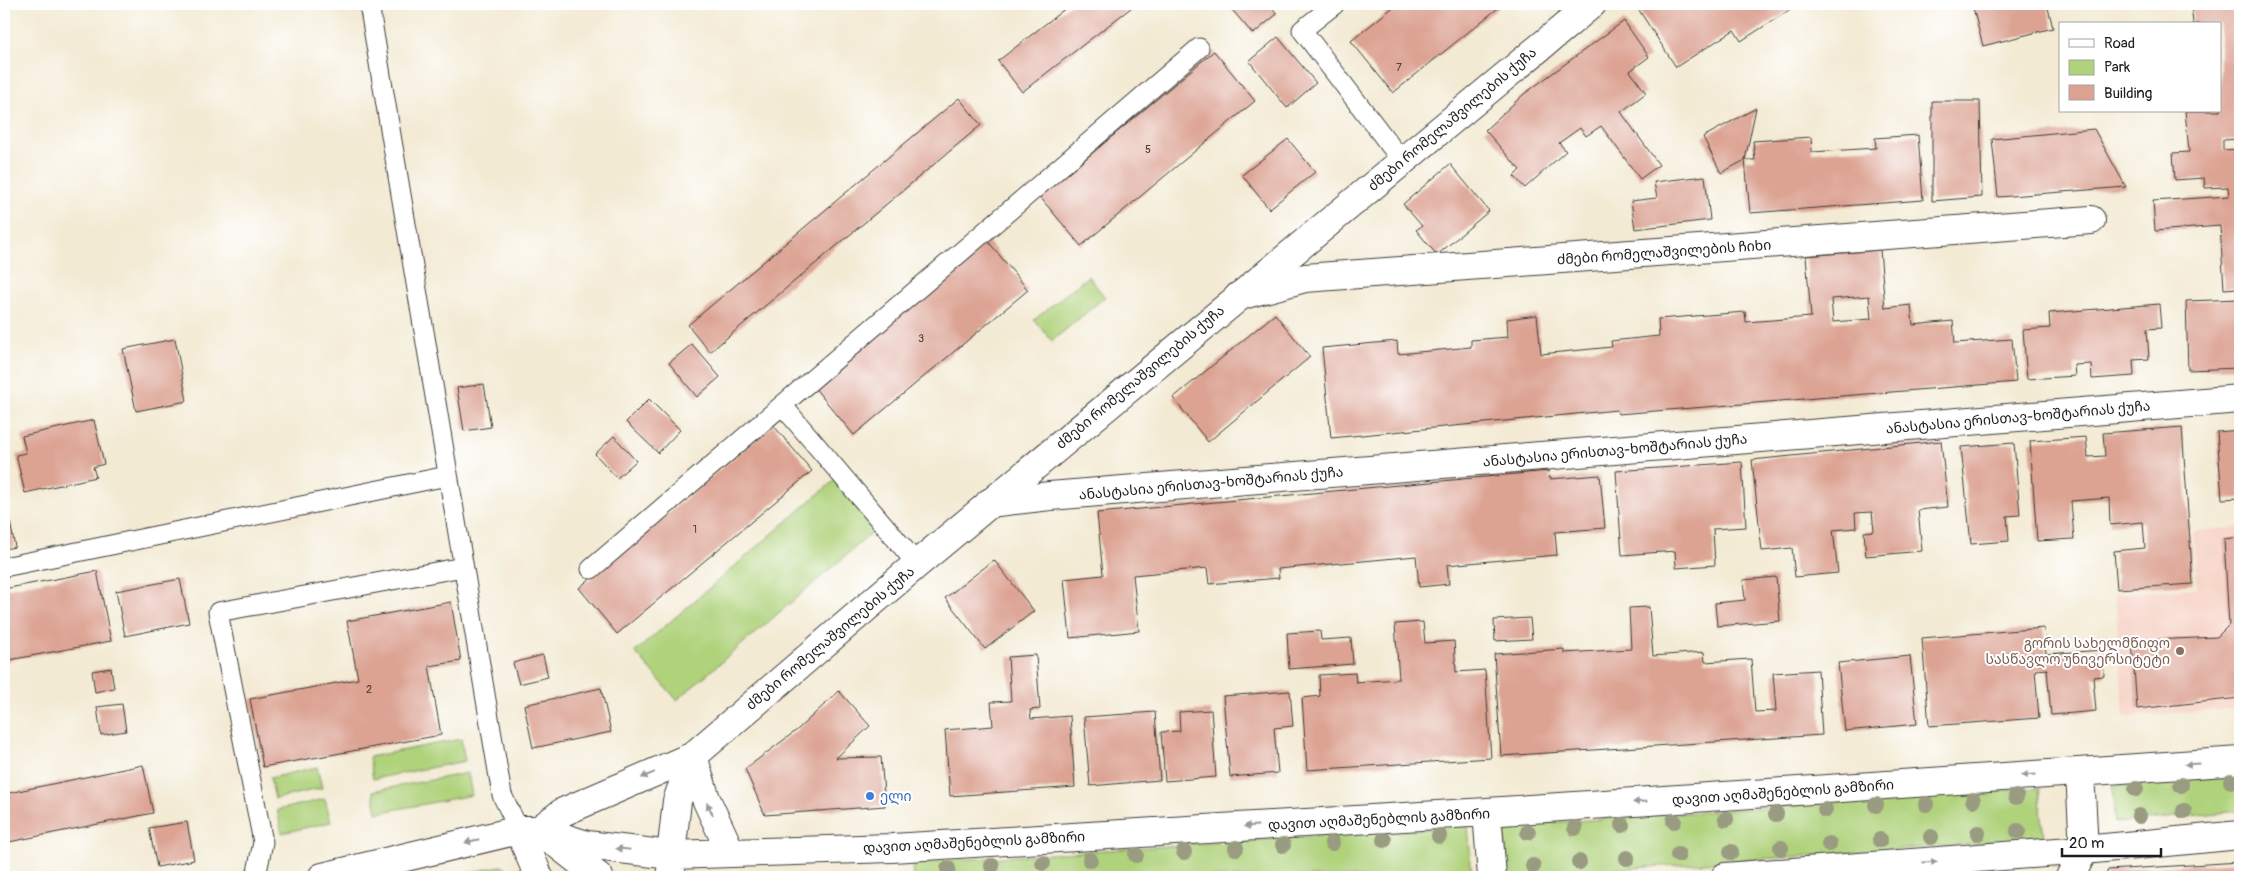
<svg xmlns="http://www.w3.org/2000/svg" width="2244" height="881" viewBox="0 0 2244 881" font-family="Pangolin,'Noto Sans Georgian',sans-serif">
<style>
.built{fill:#f6d2c5}
.green{fill:#afd27a;stroke:#66774b}
.building{fill:#dca393;fill-rule:evenodd}
.lines{fill:none;stroke-linecap:round;stroke-linejoin:round}
.service-casing{stroke:#3c3b37;stroke-width:21}
.minor-casing{stroke:#3c3b37;stroke-width:30}
.tertiary-casing{stroke:#3c3b37;stroke-width:30}
.secondary-casing{stroke:#3c3b37;stroke-width:30}
.service{stroke:#fff;stroke-width:19}
.minor{stroke:#fff;stroke-width:28}
.tertiary{stroke:#fff;stroke-width:28}
.secondary{stroke:#fff;stroke-width:28}
.tree{fill:#999c80}
.oneway{fill:#999}
.education-dot{fill:#8d6e63;stroke:#fff;stroke-width:2}
.shop-dot{fill:#3f7fe0;stroke:#fff;stroke-width:2}
.labels{text-anchor:middle;stroke-width:4;stroke-linejoin:round;paint-order:stroke}
.number-label{font-size:11px;fill:#4c3e3a}
.street-label{font-size:14px;fill:#1c1c1c;stroke:#fff}
.education-label{font-size:14px;fill:#785e54;stroke:#fff;text-anchor:end}
.shop-label{font-size:14px;fill:#366cbe;stroke:#fff;text-anchor:start}
</style>
<rect width="100%" height="100%" fill="#fff"/>
<filter id="ink" filterUnits="userSpaceOnUse"><feTurbulence type="fractalNoise" baseFrequency=".02" numOctaves="2"/><feDisplacementMap in="SourceGraphic" scale="10" xChannelSelector="R" yChannelSelector="G"/><feConvolveMatrix kernelMatrix="1 2 1 2 8 2 1 2 1" color-interpolation-filters="sRGB"/></filter>
<filter id="wash" filterUnits="userSpaceOnUse"><feTurbulence type="fractalNoise" baseFrequency=".0096" numOctaves="4" result="noise"/><feDisplacementMap in="SourceGraphic" scale="20" xChannelSelector="R" yChannelSelector="G"/><feGaussianBlur stdDeviation="1.12" result="paint"/><feColorMatrix in="noise" values="0 0 0 0 0 0 0 0 0 0 0 0 0 0 0 0 0 1.4 0 .05"/><feComposite in="paint" operator="in"/></filter>
<g filter="url(#wash)">
<rect width="100%" height="100%" fill="#f3ead3"/>
<!-- built -->
<path class="built" d="M 2240,527 L 2240,708 L 2124,717 L 2115,594 L 2197,588 L 2193,531 Z"/>
<!-- green -->
<path class="green" d="M 1088,276 L 1105,297 L 1052,341 L 1034,320 Z
M 837,478 L 879,527 L 677,700 L 635,652 Z
M 461,739 L 465,761 L 373,779 L 369,757 Z
M 317,767 L 322,788 L 275,799 L 270,778 Z
M 468,773 L 472,795 L 377,813 L 373,791 Z
M 2240,774 L 2240,811 L 2115,823 L 2112,786 Z
M 2039,788 L 2044,839 L 1508,877 L 1504,826 Z
M 325,799 L 331,822 L 282,833 L 277,810 Z
M 1468,826 L 1472,877 L 913,877 L 912,863 Z
M 501,866 L 511,871 L 516,877 L 446,877 Z"/>
<g id="blocks">
<!-- building -->
<path class="building" d="M 1071,4 L 1136,4 L 1022,92 L 998,61 Z
M 1227,4 L 1269,4 L 1277,14 L 1253,34 Z
M 1397,4 L 1503,4 L 1393,93 L 1351,41 Z
M 1635,4 L 1799,4 L 1741,41 L 1734,30 L 1676,67 Z
M 1972,4 L 2047,4 L 2053,28 L 1983,46 Z
M 2191,4 L 2240,4 L 2240,139 L 2223,140 L 2223,150 L 2240,149 L 2240,288 L 2224,289 L 2220,226 L 2155,231 L 2153,201 L 2229,196 L 2228,187 L 2205,188 L 2204,178 L 2175,180 L 2173,153 L 2189,152 L 2185,111 L 2220,111 L 2220,24 L 2193,24 Z
M 1624,21 L 1649,57 L 1630,71 L 1646,93 L 1621,112 L 1659,165 L 1640,179 L 1601,126 L 1586,136 L 1580,128 L 1559,143 L 1566,151 L 1525,188 L 1514,176 L 1520,170 L 1485,130 L 1524,94 Z
M 1278,37 L 1316,83 L 1287,108 L 1249,61 Z
M 1214,51 L 1255,101 L 1081,246 L 1040,197 Z
M 959,98 L 981,125 L 710,352 L 688,325 Z
M 1932,101 L 1980,101 L 1982,197 L 1932,201 Z
M 1756,108 L 1745,160 L 1721,173 L 1703,137 Z
M 2094,129 L 2126,187 L 1998,197 L 1992,139 Z
M 1918,135 L 1923,200 L 1750,213 L 1745,160 L 1755,160 L 1753,141 L 1811,137 L 1812,152 L 1876,148 L 1875,138 Z
M 1288,139 L 1315,172 L 1269,209 L 1242,175 Z
M 1450,164 L 1489,211 L 1437,255 L 1416,230 L 1422,226 L 1403,204 Z
M 1705,176 L 1710,220 L 1635,229 L 1631,201 L 1657,198 L 1654,182 Z
M 987,240 L 1028,290 L 854,435 L 813,386 Z
M 1880,250 L 1885,308 L 1911,305 L 1913,325 L 1953,321 L 1955,343 L 2012,339 L 2016,382 L 1618,414 L 1617,410 L 1331,438 L 1322,348 L 1397,341 L 1398,354 L 1471,347 L 1471,340 L 1508,337 L 1507,319 L 1537,315 L 1541,354 L 1612,347 L 1611,341 L 1659,336 L 1658,319 L 1745,312 L 1746,322 L 1811,317 L 1806,256 ZM 1869,296 L 1871,319 L 1833,322 L 1831,299 Z
M 2240,299 L 2240,368 L 2188,370 L 2186,301 Z
M 2159,304 L 2161,328 L 2147,329 L 2149,359 L 2133,360 L 2134,376 L 2092,379 L 2091,364 L 2074,365 L 2075,376 L 2027,379 L 2023,330 L 2050,328 L 2049,313 Z
M 1275,314 L 1310,357 L 1208,442 L 1173,398 Z
M 175,339 L 187,401 L 136,411 L 123,349 Z
M 692,344 L 720,377 L 697,397 L 669,363 Z
M 484,384 L 491,427 L 464,431 L 457,388 Z
M 649,399 L 680,430 L 658,453 L 626,422 Z
M 94,420 L 104,464 L 93,467 L 96,477 L 25,493 L 16,455 L 26,453 L 22,436 Z
M 773,425 L 812,471 L 617,634 L 579,588 Z
M 2182,427 L 2193,584 L 2117,589 L 2114,551 L 2145,548 L 2143,522 L 2110,525 L 2109,498 L 2071,501 L 2074,539 L 2037,541 L 2030,441 L 2086,437 L 2088,457 L 2105,456 L 2103,433 Z
M 2240,430 L 2240,498 L 2222,499 L 2217,432 Z
M 614,436 L 636,461 L 617,478 L 595,454 Z
M 1941,441 L 1948,507 L 1918,510 L 1922,551 L 1866,556 L 1864,532 L 1874,531 L 1872,512 L 1855,513 L 1856,528 L 1833,530 L 1838,573 L 1795,577 L 1792,548 L 1762,551 L 1752,460 Z
M 2014,443 L 2020,515 L 2007,516 L 2009,541 L 1971,544 L 1961,447 Z
M 1742,462 L 1746,527 L 1713,529 L 1715,565 L 1676,568 L 1675,551 L 1622,555 L 1616,471 Z
M 1549,471 L 1550,479 L 1600,475 L 1605,528 L 1555,532 L 1557,555 L 1447,565 L 1449,584 L 1419,587 L 1416,556 L 1278,569 L 1279,578 L 1209,584 L 1207,568 L 1133,575 L 1139,631 L 1070,638 L 1064,579 L 1103,575 L 1097,513 Z
M 10,522 L 15,547 L 4,549 L 4,523 Z
M 2240,537 L 2240,698 L 2137,709 L 2132,641 L 2217,637 L 2229,625 L 2224,539 Z
M 994,560 L 1034,611 L 985,649 L 945,598 Z
M 97,571 L 111,641 L 4,661 L 4,589 Z
M 1776,577 L 1780,621 L 1717,626 L 1715,603 L 1745,600 L 1743,580 Z
M 180,579 L 189,623 L 125,636 L 116,591 Z
M 451,602 L 461,661 L 429,666 L 441,735 L 263,767 L 250,699 L 358,679 L 347,621 Z
M 1649,607 L 1653,656 L 1704,652 L 1705,662 L 1751,659 L 1755,712 L 1776,711 L 1773,673 L 1818,670 L 1822,735 L 1501,756 L 1494,654 L 1564,649 L 1564,653 L 1631,649 L 1629,608 Z
M 1530,618 L 1532,639 L 1495,641 L 1494,620 Z
M 1423,622 L 1425,643 L 1454,641 L 1456,672 L 1485,670 L 1491,758 L 1307,770 L 1302,698 L 1320,696 L 1319,675 L 1355,673 L 1356,682 L 1399,679 L 1395,624 Z
M 2044,628 L 2046,654 L 2103,650 L 2104,676 L 2093,677 L 2096,711 L 2051,715 L 2047,669 L 2035,670 L 2039,718 L 1929,726 L 1922,638 Z
M 1320,631 L 1321,640 L 1351,638 L 1353,664 L 1289,669 L 1287,633 Z
M 543,655 L 548,677 L 519,684 L 513,663 Z
M 1036,655 L 1040,709 L 1030,710 L 1031,719 L 1070,716 L 1075,787 L 950,796 L 945,730 L 993,726 L 991,702 L 1011,701 L 1008,657 Z
M 1910,656 L 1917,724 L 1845,731 L 1838,663 Z
M 111,668 L 114,688 L 95,692 L 92,671 Z
M 601,688 L 611,732 L 533,748 L 524,705 Z
M 839,691 L 870,726 L 836,758 L 881,757 L 885,806 L 765,815 L 745,769 L 797,730 Z
M 1290,691 L 1293,726 L 1274,728 L 1278,773 L 1230,777 L 1223,696 Z
M 122,704 L 126,731 L 101,735 L 97,707 Z
M 1211,710 L 1216,777 L 1165,781 L 1161,732 L 1180,731 L 1179,712 Z
M 1155,712 L 1160,780 L 1090,786 L 1084,717 Z
M 143,765 L 153,813 L 4,843 L 4,794 Z
M 187,822 L 194,860 L 157,867 L 149,828 Z
M 2240,862 L 2240,877 L 2105,877 L 2108,870 Z"/>
</g>
</g>
<g filter="url(#ink)">
<use href="#blocks" fill-opacity="0" stroke="#3c3b37" stroke-width="1"/>
<g class="lines">
<!-- service casing -->
<g class="service-casing">
<path id="service" d="M 369,4 L 502,795 L 519,830
M 1335,4 L 1302,30 L 1402,161
M 782,405 L 917,564
M 4,567 L 447,476
M 591,569 L 1199,48
M 256,877 L 263,842 L 218,612 L 463,567"/>
</g>
<!-- minor casing -->
<g class="minor-casing">
<path id="minor" d="M 1239,296 L 1305,278 L 2091,220
M 989,503 L 1050,496 L 2240,399
M 2070,877 L 2084,850 L 2080,772"/>
</g>
<!-- tertiary casing -->
<g class="tertiary-casing">
<path id="tertiary" d="M 693,756 L 706,799 L 731,853
M 1487,812 L 1492,877
M 539,830 L 563,812 L 693,756 L 917,564 L 1592,4
M 540,830 L 587,845 L 671,855 L 892,848 L 1487,812 L 2240,761
M 671,877 L 671,855 L 677,801 L 693,756
M 1725,877 L 2084,850 L 2240,835"/>
</g>
<!-- secondary casing -->
<g class="secondary-casing">
<path id="secondary" d="M 519,830 L 539,877
M 322,877 L 519,830 L 539,830 L 599,877"/>
</g>
<!-- service -->
<use href="#service" class="service"/>
<!-- minor -->
<use href="#minor" class="minor"/>
<!-- tertiary -->
<use href="#tertiary" class="tertiary"/>
<!-- secondary -->
<use href="#secondary" class="secondary"/>
</g>
<!-- trees -->
<g class="tree">
<circle cx="2231" cy="781" r="8"/>
<circle cx="2181" cy="785" r="8"/>
<circle cx="2136" cy="789" r="8"/>
<circle cx="2016" cy="797" r="8"/>
<circle cx="1973" cy="800" r="8"/>
<circle cx="1926" cy="804" r="8"/>
<circle cx="1876" cy="805" r="8"/>
<circle cx="1825" cy="810" r="8"/>
<circle cx="2184" cy="811" r="8"/>
<circle cx="1776" cy="814" r="8"/>
<circle cx="2139" cy="816" r="8"/>
<circle cx="1726" cy="819" r="8"/>
<circle cx="1674" cy="821" r="8"/>
<circle cx="1622" cy="825" r="8"/>
<circle cx="1575" cy="828" r="8"/>
<circle cx="2018" cy="831" r="8"/>
<circle cx="1528" cy="832" r="8"/>
<circle cx="1978" cy="833" r="8"/>
<circle cx="1439" cy="836" r="8"/>
<circle cx="1931" cy="837" r="8"/>
<circle cx="1384" cy="840" r="8"/>
<circle cx="1880" cy="840" r="8"/>
<circle cx="1332" cy="843" r="8"/>
<circle cx="1829" cy="844" r="8"/>
<circle cx="1283" cy="845" r="8"/>
<circle cx="1236" cy="848" r="8"/>
<circle cx="1781" cy="848" r="8"/>
<circle cx="1184" cy="852" r="8"/>
<circle cx="1731" cy="852" r="8"/>
<circle cx="1136" cy="855" r="8"/>
<circle cx="1678" cy="855" r="8"/>
<circle cx="1627" cy="858" r="8"/>
<circle cx="1090" cy="860" r="8"/>
<circle cx="1579" cy="862" r="8"/>
<circle cx="1043" cy="863" r="8"/>
<circle cx="992" cy="866" r="8"/>
<circle cx="1533" cy="866" r="8"/>
<circle cx="948" cy="869" r="8"/>
</g>
<!-- one-way arrows -->
<defs><path id="oneway-solid" d="M-6-.8H1V-3.2L6.5 0L1 3.2V.8H-6Z" transform="scale(1.25)"/></defs>
<g class="oneway">
<use href="#oneway-solid" transform="translate(2192 764) rotate(176)"/>
<use href="#oneway-solid" transform="translate(648 775) rotate(157)"/>
<use href="#oneway-solid" transform="translate(2029 775) rotate(176)"/>
<use href="#oneway-solid" transform="translate(1640 802) rotate(176)"/>
<use href="#oneway-solid" transform="translate(710 809) rotate(-116)"/>
<use href="#oneway-solid" transform="translate(1251 826) rotate(177)"/>
<use href="#oneway-solid" transform="translate(472 841) rotate(166)"/>
<use href="#oneway-solid" transform="translate(623 849) rotate(-174)"/>
<use href="#oneway-solid" transform="translate(1930 862) rotate(-4)"/>
</g>
</g>
<!-- markers -->
<circle class="education-dot" cx="2180" cy="651" r="5"/>
<circle class="shop-dot" cx="870" cy="796" r="5"/>
<g class="labels">
<!-- number labels -->
<g class="number-label">
<text x="1399" y="71">7</text>
<text x="1148" y="153">5</text>
<text x="921" y="342">3</text>
<text x="695" y="533">1</text>
<text x="369" y="693">2</text>
</g>
<!-- street labels -->
<g class="street-label">
<text transform="translate(1452 119) rotate(-40)" y="5">ძმები რომელაშვილების ქუჩა</text>
<text transform="translate(1664 252) rotate(-4)" y="5">ძმები რომელაშვილების ჩიხი</text>
<text transform="translate(1140 377) rotate(-40)" y="5">ძმები რომელაშვილების ქუჩა</text>
<text transform="translate(2018 417) rotate(-5)" y="5">ანასტასია ერისთავ-ხოშტარიას ქუჩა</text>
<text transform="translate(1615 450) rotate(-5)" y="5">ანასტასია ერისთავ-ხოშტარიას ქუჩა</text>
<text transform="translate(1211 483) rotate(-5)" y="5">ანასტასია ერისთავ-ხოშტარიას ქუჩა</text>
<text transform="translate(830 638) rotate(-40)" y="5">ძმები რომელაშვილების ქუჩა</text>
<text transform="translate(1783 792) rotate(-4)" y="5">დავით აღმაშენებლის გამზირი</text>
<text transform="translate(1379 819) rotate(-3)" y="5">დავით აღმაშენებლის გამზირი</text>
<text transform="translate(974 842) rotate(-3)" y="5">დავით აღმაშენებლის გამზირი</text>
</g>
<!-- education labels -->
<g class="education-label">
<text x="2170" y="648">გორის სახელმწიფო<tspan x="2170" dy="16">სასწავლო უნივერსიტეტი</tspan></text>
</g>
<!-- shop labels -->
<g class="shop-label">
<text x="880" y="801">ელი</text>
</g>
</g>
<!-- margin -->
<rect width="2244" height="881" fill="none" stroke="#fff" stroke-width="20"/>
<!-- legend -->
<rect x="2059" y="22" width="162" height="90" fill="#ffffff" stroke="#a4a4a4"/>
<rect x="2069" y="39" width="25" height="8" fill="#ffffff" stroke="#a4a4a4"/>
<text x="2104" y="48" font-size="15" fill="#1c1c1c">Road</text>
<rect x="2069" y="60" width="25" height="15" fill="#afd27a" stroke="#a4a4a4"/>
<text x="2104" y="72" font-size="15" fill="#1c1c1c">Park</text>
<rect x="2069" y="85" width="25" height="15" fill="#dca393" stroke="#a4a4a4"/>
<text x="2104" y="98" font-size="15" fill="#1c1c1c">Building</text>
<!-- scale -->
<path d="M2062 848v8h99v-8" fill="none" stroke="#1c1c1c" stroke-width="2.5"/>
<text x="2069" y="848" font-size="15" fill="#1c1c1c" stroke="#ffffff" stroke-width="4" paint-order="stroke">20 m</text>
</svg>
